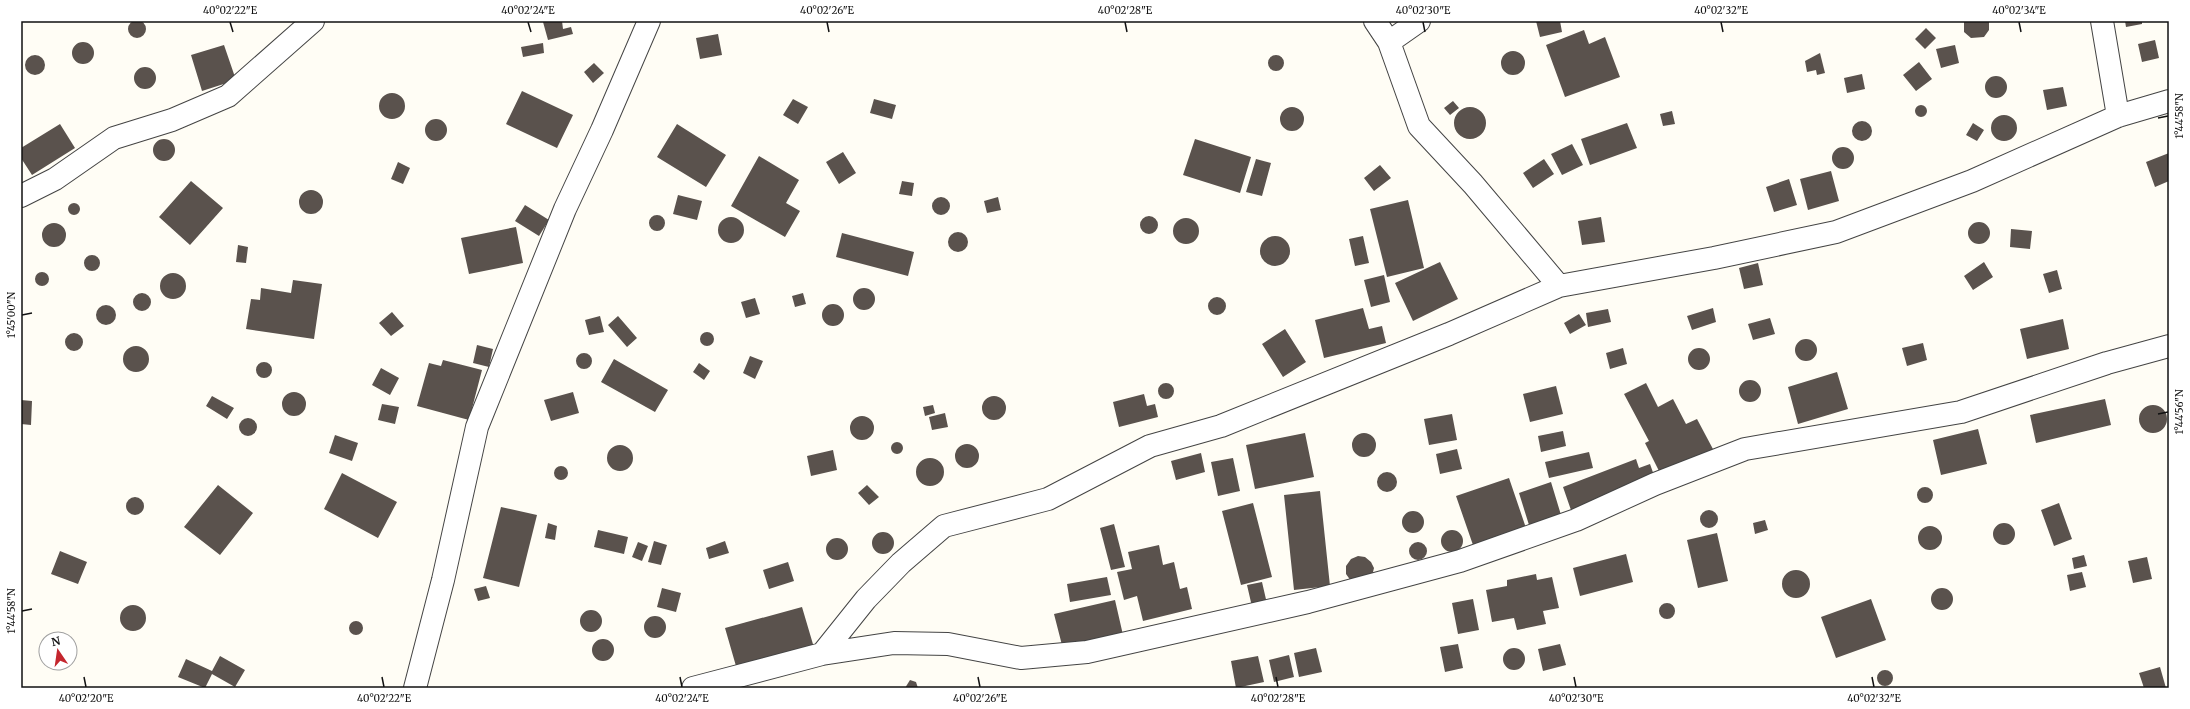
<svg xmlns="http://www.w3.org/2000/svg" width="2190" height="709" viewBox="0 0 2190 709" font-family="Merriweather,serif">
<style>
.building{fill:#5a524d}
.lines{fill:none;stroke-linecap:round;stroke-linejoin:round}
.minor-casing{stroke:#444;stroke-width:24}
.minor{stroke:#fff;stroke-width:22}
.ticks{fill:none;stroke:#111;stroke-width:1.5}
.neatline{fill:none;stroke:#111;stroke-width:1.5}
.ticks-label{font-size:10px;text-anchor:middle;fill:#111}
</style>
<rect width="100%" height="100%" fill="#fffdf5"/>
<!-- building -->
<path class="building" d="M128 29a9 9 0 1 1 18 0a9 9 0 1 1-18 0Z
M 562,21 L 563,29 L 571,27 L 573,34 L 548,40 L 543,22 Z
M 1536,21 L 1560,21 L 1562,32 L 1540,37 Z
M 1964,21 L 1989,21 L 1989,30 L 1984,37 L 1971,38 L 1964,32 Z
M 2125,21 L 2142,21 L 2142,24 L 2126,27 Z
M 1926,28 L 1936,38 L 1925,49 L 1915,39 Z
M 1584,30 L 1589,44 L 1605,37 L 1620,77 L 1565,97 L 1546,45 Z
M 718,34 L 722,55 L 700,59 L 696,38 Z
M 2155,40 L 2159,58 L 2142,62 L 2138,44 Z
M72 53a11 11 0 1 1 22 0a11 11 0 1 1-22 0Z
M 543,43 L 544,53 L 523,57 L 521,47 Z
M 224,45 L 236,80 L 202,91 L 191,55 Z
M 1955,45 L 1959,63 L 1941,68 L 1936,49 Z
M1501 63a12 12 0 1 1 24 0a12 12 0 1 1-24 0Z
M 1820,53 L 1825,73 L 1817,75 L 1816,70 L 1807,72 L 1805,61 Z
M25 65a10 10 0 1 1 20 0a10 10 0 1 1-20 0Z
M1268 63a8 8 0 1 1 16 0a8 8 0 1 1-16 0Z
M 1919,62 L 1932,79 L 1916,91 L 1903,75 Z
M 594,63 L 604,73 L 593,83 L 584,72 Z
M134 78a11 11 0 1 1 22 0a11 11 0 1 1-22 0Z
M 1862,74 L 1865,89 L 1847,93 L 1844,78 Z
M1985 87a11 11 0 1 1 22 0a11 11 0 1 1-22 0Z
M 2063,87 L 2067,106 L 2047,110 L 2043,90 Z
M 522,91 L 573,115 L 557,148 L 506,124 Z
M379 106a13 13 0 1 1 26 0a13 13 0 1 1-26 0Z
M 793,99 L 808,107 L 798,124 L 783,115 Z
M 874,99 L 896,105 L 892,119 L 870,113 Z
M 1453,101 L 1459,108 L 1450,115 L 1444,108 Z
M1915 111a6 6 0 1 1 12 0a6 6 0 1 1-12 0Z
M1280 119a12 12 0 1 1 24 0a12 12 0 1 1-24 0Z
M1454 123a16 16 0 1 1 32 0a16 16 0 1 1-32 0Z
M 1672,111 L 1675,124 L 1663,126 L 1660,114 Z
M1991 128a13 13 0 1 1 26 0a13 13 0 1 1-26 0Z
M425 130a11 11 0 1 1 22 0a11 11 0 1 1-22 0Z
M1852 131a10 10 0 1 1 20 0a10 10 0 1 1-20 0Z
M 1627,123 L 1637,148 L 1590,165 L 1581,139 Z
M 1973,123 L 1984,130 L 1977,141 L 1966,135 Z
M 60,124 L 75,148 L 32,175 L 21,158 L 21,148 Z
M 677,124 L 726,155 L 706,187 L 657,157 Z
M153 150a11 11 0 1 1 22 0a11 11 0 1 1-22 0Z
M 1195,139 L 1251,157 L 1240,193 L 1183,175 Z
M 1572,144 L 1583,165 L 1562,175 L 1551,154 Z
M1832 158a11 11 0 1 1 22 0a11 11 0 1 1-22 0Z
M 843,152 L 856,173 L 839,184 L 826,162 Z
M 2169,153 L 2169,181 L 2155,187 L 2146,162 Z
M 759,156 L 799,180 L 786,203 L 800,211 L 785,237 L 731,206 Z
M 1256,159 L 1271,163 L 1262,196 L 1246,192 Z
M 1544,159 L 1554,174 L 1533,188 L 1523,173 Z
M 398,162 L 410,168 L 403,184 L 391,179 Z
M 1380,165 L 1391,178 L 1374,191 L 1364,178 Z
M 1831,171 L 1839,201 L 1808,210 L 1800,179 Z
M 1789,179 L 1797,205 L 1774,212 L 1766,187 Z
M 191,181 L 223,208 L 190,245 L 159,217 Z
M 902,181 L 914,183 L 912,196 L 899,194 Z
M299 202a12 12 0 1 1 24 0a12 12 0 1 1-24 0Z
M 678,195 L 702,201 L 697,220 L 673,214 Z
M932 206a9 9 0 1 1 18 0a9 9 0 1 1-18 0Z
M 998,197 L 1001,210 L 987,213 L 984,201 Z
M 1408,200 L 1424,268 L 1387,277 L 1370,209 Z
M68 209a6 6 0 1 1 12 0a6 6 0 1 1-12 0Z
M 525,205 L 549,220 L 539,236 L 515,221 Z
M649 223a8 8 0 1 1 16 0a8 8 0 1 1-16 0Z
M1140 225a9 9 0 1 1 18 0a9 9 0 1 1-18 0Z
M 1601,217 L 1605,242 L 1582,245 L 1578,221 Z
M718 230a13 13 0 1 1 26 0a13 13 0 1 1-26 0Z
M1173 231a13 13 0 1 1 26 0a13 13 0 1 1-26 0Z
M1968 233a11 11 0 1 1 22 0a11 11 0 1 1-22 0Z
M42 235a12 12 0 1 1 24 0a12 12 0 1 1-24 0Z
M 516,227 L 523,263 L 469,274 L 461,238 Z
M 2011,229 L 2032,231 L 2030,249 L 2010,247 Z
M948 242a10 10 0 1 1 20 0a10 10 0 1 1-20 0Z
M 842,233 L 914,252 L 908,276 L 836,257 Z
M 1363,236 L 1369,263 L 1355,266 L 1349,239 Z
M1260 251a15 15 0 1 1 30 0a15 15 0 1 1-30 0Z
M 238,245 L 248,247 L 246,263 L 236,262 Z
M84 263a8 8 0 1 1 16 0a8 8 0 1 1-16 0Z
M 1440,262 L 1458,299 L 1413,321 L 1395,283 Z
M 1984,262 L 1993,277 L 1973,290 L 1964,276 Z
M 1758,263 L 1763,285 L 1744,289 L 1739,268 Z
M 2057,270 L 2062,289 L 2049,293 L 2043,274 Z
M35 279a7 7 0 1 1 14 0a7 7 0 1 1-14 0Z
M160 286a13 13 0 1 1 26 0a13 13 0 1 1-26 0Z
M 1384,275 L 1390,302 L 1371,307 L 1364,280 Z
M 293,280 L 322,284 L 314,339 L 246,329 L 251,299 L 260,300 L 261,288 L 291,293 Z
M853 299a11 11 0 1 1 22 0a11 11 0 1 1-22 0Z
M 803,293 L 806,304 L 795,307 L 792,296 Z
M133 302a9 9 0 1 1 18 0a9 9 0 1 1-18 0Z
M1208 306a9 9 0 1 1 18 0a9 9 0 1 1-18 0Z
M 755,298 L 760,314 L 746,318 L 741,302 Z
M822 315a11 11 0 1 1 22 0a11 11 0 1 1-22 0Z
M96 315a10 10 0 1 1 20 0a10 10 0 1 1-20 0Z
M 1363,308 L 1369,329 L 1382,326 L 1386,343 L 1324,358 L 1315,320 Z
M 1713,308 L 1716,322 L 1692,330 L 1687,316 Z
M 1608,309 L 1611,322 L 1588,327 L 1586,313 Z
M 392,312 L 404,326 L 391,336 L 379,323 Z
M 1579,314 L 1586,325 L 1570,334 L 1564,323 Z
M 600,316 L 604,332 L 589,335 L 585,320 Z
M 618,316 L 637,338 L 627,347 L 608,325 Z
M 1770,318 L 1775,334 L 1753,340 L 1748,324 Z
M 2063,319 L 2069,349 L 2027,359 L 2020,329 Z
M 1285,329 L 1306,362 L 1283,377 L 1262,344 Z
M700 339a7 7 0 1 1 14 0a7 7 0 1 1-14 0Z
M65 342a9 9 0 1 1 18 0a9 9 0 1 1-18 0Z
M1795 350a11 11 0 1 1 22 0a11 11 0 1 1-22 0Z
M 1923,343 L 1927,360 L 1907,366 L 1902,348 Z
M 477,345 L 493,349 L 489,367 L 473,363 Z
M123 359a13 13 0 1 1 26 0a13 13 0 1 1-26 0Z
M1688 359a11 11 0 1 1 22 0a11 11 0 1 1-22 0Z
M 1623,348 L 1627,364 L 1610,369 L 1606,353 Z
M576 361a8 8 0 1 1 16 0a8 8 0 1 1-16 0Z
M 750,356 L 763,361 L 755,379 L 743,373 Z
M 614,359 L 668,390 L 655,412 L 601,382 Z
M 443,360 L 482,370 L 469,420 L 417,406 L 429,363 L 441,366 Z
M256 370a8 8 0 1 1 16 0a8 8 0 1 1-16 0Z
M 699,363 L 710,371 L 704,380 L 693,372 Z
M 381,368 L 399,378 L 390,395 L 372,385 Z
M 1837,372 L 1848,409 L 1798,424 L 1788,387 Z
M1739 391a11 11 0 1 1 22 0a11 11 0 1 1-22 0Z
M 1646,383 L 1658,407 L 1673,399 L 1686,424 L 1697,419 L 1714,451 L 1662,477 L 1645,443 L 1649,441 L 1624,394 Z
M1158 391a8 8 0 1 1 16 0a8 8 0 1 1-16 0Z
M 1556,386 L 1563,414 L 1530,422 L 1523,394 Z
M282 404a12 12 0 1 1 24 0a12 12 0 1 1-24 0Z
M 573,392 L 579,413 L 551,421 L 544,400 Z
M 1144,394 L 1147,406 L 1155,404 L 1158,417 L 1119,427 L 1113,402 Z
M982 408a12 12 0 1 1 24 0a12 12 0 1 1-24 0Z
M 212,396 L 234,408 L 227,419 L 206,406 Z
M 2105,399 L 2111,425 L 2036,443 L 2030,415 Z
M 21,400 L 32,401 L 31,425 L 21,424 Z
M 382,404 L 399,407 L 395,424 L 378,420 Z
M 933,405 L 935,413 L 925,416 L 923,407 Z
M2139 419a14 14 0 1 1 28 0a14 14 0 1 1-28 0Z
M 945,413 L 948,427 L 932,430 L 929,417 Z
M 1452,414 L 1457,440 L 1429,445 L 1424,419 Z
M850 428a12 12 0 1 1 24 0a12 12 0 1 1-24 0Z
M239 427a9 9 0 1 1 18 0a9 9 0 1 1-18 0Z
M 1978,429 L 1987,464 L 1941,475 L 1933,440 Z
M 1563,431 L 1566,446 L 1541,452 L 1538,436 Z
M 1305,433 L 1314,477 L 1255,489 L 1246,445 Z
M1352 445a12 12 0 1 1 24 0a12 12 0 1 1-24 0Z
M 335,435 L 358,443 L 352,461 L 329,453 Z
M891 448a6 6 0 1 1 12 0a6 6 0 1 1-12 0Z
M955 456a12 12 0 1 1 24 0a12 12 0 1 1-24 0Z
M607 458a13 13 0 1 1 26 0a13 13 0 1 1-26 0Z
M 1457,449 L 1462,469 L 1440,474 L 1436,454 Z
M 833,450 L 837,470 L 811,476 L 807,456 Z
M 1589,452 L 1593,468 L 1549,478 L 1545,462 Z
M 1201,453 L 1205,472 L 1176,480 L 1171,461 Z
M 1233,458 L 1240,491 L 1218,496 L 1211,462 Z
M916 472a14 14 0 1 1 28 0a14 14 0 1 1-28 0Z
M 1636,459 L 1639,468 L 1650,464 L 1656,481 L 1572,513 L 1563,487 Z
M554 473a7 7 0 1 1 14 0a7 7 0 1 1-14 0Z
M1377 482a10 10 0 1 1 20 0a10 10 0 1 1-20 0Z
M 342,473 L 397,502 L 378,538 L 324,509 Z
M 1509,478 L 1526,528 L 1473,545 L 1456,496 Z
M 1551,482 L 1561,515 L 1529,525 L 1519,493 Z
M 218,485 L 253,513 L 220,555 L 184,527 Z
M 867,485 L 879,497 L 869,505 L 858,493 Z
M1917 495a8 8 0 1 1 16 0a8 8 0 1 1-16 0Z
M 1320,491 L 1330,586 L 1294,590 L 1284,495 Z
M126 506a9 9 0 1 1 18 0a9 9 0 1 1-18 0Z
M 1253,503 L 1272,577 L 1241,585 L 1222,511 Z
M 2059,503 L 2072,539 L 2054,546 L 2041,510 Z
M 501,507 L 537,515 L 519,587 L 483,578 Z
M1700 519a9 9 0 1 1 18 0a9 9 0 1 1-18 0Z
M1402 522a11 11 0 1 1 22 0a11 11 0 1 1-22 0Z
M 1765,520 L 1768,530 L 1755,534 L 1753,523 Z
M1993 534a11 11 0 1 1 22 0a11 11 0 1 1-22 0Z
M 548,523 L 557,526 L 555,540 L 545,538 Z
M 1114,524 L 1125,567 L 1111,570 L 1100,528 Z
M1918 538a12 12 0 1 1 24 0a12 12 0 1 1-24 0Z
M 598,530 L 628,537 L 624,554 L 594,547 Z
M1441 541a11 11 0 1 1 22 0a11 11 0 1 1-22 0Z
M872 543a11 11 0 1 1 22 0a11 11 0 1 1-22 0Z
M 1717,533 L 1728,581 L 1698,588 L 1687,540 Z
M826 549a11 11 0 1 1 22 0a11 11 0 1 1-22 0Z
M 654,541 L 667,545 L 661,565 L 648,562 Z
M 725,541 L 729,553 L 709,559 L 706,548 Z
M1409 551a9 9 0 1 1 18 0a9 9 0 1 1-18 0Z
M 638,542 L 648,546 L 642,561 L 632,557 Z
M 1159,545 L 1163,565 L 1174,562 L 1180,589 L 1187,587 L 1192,609 L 1143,621 L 1137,596 L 1124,600 L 1117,572 L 1132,569 L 1128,552 Z
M 60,551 L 87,562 L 78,584 L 51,574 Z
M 1626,554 L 1633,582 L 1580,596 L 1573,568 Z
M 2084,555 L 2087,566 L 2074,569 L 2072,558 Z
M 1358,556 L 1365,557 L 1371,562 L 1374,568 L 1372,576 L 1351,581 L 1346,574 L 1346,566 L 1351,559 Z
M 2147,557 L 2152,579 L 2133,583 L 2128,561 Z
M 788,562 L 794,581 L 769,589 L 763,570 Z
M1782 584a14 14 0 1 1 28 0a14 14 0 1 1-28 0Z
M 2082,572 L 2086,587 L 2070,591 L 2067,575 Z
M 1536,574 L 1537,580 L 1552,577 L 1559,608 L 1543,611 L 1546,624 L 1517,630 L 1514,618 L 1492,622 L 1486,590 L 1507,586 L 1507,580 Z
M 1107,577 L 1111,595 L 1070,602 L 1067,584 Z
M 1262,582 L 1268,608 L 1253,611 L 1247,585 Z
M 486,586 L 490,598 L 478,601 L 474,589 Z
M1931 599a11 11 0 1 1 22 0a11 11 0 1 1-22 0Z
M 662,588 L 681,593 L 676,612 L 657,607 Z
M 1473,599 L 1479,630 L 1458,634 L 1452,603 Z
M 1871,599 L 1886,640 L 1836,658 L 1821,617 Z
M 1115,600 L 1123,635 L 1063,649 L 1054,614 Z
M1659 611a8 8 0 1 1 16 0a8 8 0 1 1-16 0Z
M120 618a13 13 0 1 1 26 0a13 13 0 1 1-26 0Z
M 802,607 L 815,651 L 738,673 L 725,628 Z
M580 621a11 11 0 1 1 22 0a11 11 0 1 1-22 0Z
M644 627a11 11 0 1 1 22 0a11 11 0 1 1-22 0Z
M349 628a7 7 0 1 1 14 0a7 7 0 1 1-14 0Z
M592 650a11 11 0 1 1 22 0a11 11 0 1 1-22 0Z
M 1458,644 L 1463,668 L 1445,672 L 1440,647 Z
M 1560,644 L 1566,665 L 1543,671 L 1538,649 Z
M 1316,648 L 1322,672 L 1299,677 L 1294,653 Z
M1503 659a11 11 0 1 1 22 0a11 11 0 1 1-22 0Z
M 1289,655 L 1294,677 L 1274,682 L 1269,660 Z
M 220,656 L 245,670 L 235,687 L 212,674 L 205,688 L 178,677 L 186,659 L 212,671 Z
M 1258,656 L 1264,682 L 1236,688 L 1231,661 Z
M 2160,667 L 2166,688 L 2144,688 L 2139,673 Z
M1877 678a8 8 0 1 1 16 0a8 8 0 1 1-16 0Z
M 910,680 L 916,682 L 918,688 L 905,688 Z"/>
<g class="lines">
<!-- minor casing -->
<g class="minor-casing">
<path id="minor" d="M 1375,21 L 1389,42 L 1419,126 L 1473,184 L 1559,286
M 2102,21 L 2118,116
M 1389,42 L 1419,21
M 21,196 L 55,179 L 114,138 L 172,120 L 228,96 L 313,21
M 822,654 L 866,599 L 901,563 L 944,526 L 1048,499 L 1150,446 L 1221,426 L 1449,334 L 1559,286 L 1714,258 L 1836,232 L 1972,181 L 2118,116 L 2169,101
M 415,688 L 443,580 L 477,427 L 565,209 L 602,130 L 649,21
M 693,688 L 822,654 L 894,643 L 948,644 L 1021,658 L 1087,652 L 1308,602 L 1460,561 L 1576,520 L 1655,484 L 1745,449 L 1961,412 L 2107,363 L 2169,346"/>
</g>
<!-- minor -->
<use href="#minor" class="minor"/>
</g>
<!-- ticks -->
<path class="ticks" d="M 230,22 L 233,32M 528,22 L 531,32M 827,22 L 829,32M 1125,22 L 1127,32M 1423,22 L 1425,32M 1721,22 L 1723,32M 2019,22 L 2021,32M 2158,118 L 2168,116M 22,315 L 32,313M 2158,414 L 2168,412M 22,611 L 32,609M 84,677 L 86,687M 382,677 L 384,687M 680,677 L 682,687M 978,677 L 980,687M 1276,677 L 1278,687M 1574,677 L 1576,687M 1872,677 L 1874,687"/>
<!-- border -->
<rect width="2190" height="709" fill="none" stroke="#ffffff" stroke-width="44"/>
<!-- north arrow -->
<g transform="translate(58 651) rotate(347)"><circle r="19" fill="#ffffff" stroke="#a0a0a0"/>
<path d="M0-3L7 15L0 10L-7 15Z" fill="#c4262e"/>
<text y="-6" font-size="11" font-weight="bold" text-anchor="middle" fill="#111111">N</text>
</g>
<rect x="22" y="22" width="2146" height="665" class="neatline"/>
<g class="ticks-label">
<text x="230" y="14">40°02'22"E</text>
<text x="528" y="14">40°02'24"E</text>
<text x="827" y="14">40°02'26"E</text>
<text x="1125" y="14">40°02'28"E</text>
<text x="1423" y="14">40°02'30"E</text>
<text x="1721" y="14">40°02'32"E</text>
<text x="2019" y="14">40°02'34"E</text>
<text transform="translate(2179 116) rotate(-90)" y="4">1°44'58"N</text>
<text transform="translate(11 315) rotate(-90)" y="4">1°45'00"N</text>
<text transform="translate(2179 412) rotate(-90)" y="4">1°44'56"N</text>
<text transform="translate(11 611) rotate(-90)" y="4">1°44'58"N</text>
<text x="86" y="702">40°02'20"E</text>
<text x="384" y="702">40°02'22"E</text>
<text x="682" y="702">40°02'24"E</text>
<text x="980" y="702">40°02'26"E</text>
<text x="1278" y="702">40°02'28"E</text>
<text x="1576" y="702">40°02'30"E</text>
<text x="1874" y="702">40°02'32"E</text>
</g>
</svg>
